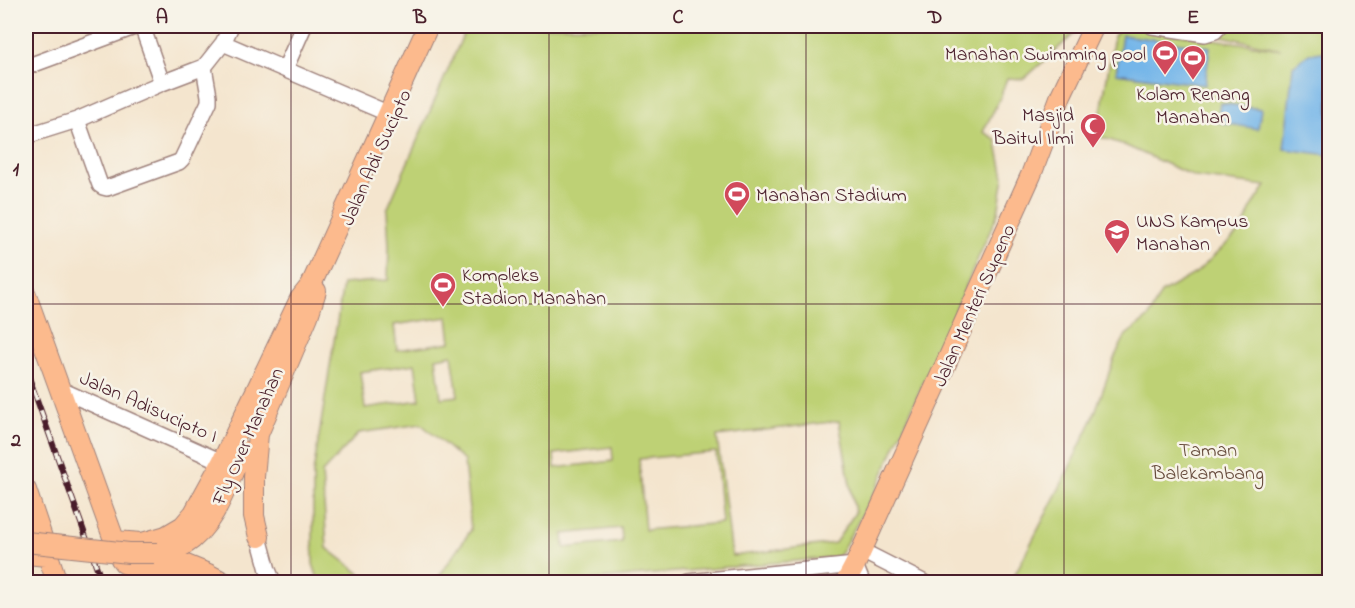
<svg xmlns="http://www.w3.org/2000/svg" width="1355" height="608" viewBox="0 0 1355 608" font-family="'Indie Flower',sans-serif">
<style>
.green{fill:#bed174;stroke:#847850;stroke-width:1.5;fill-rule:evenodd}
.water{fill:#74b6e9;stroke:#5f6a8a;stroke-width:1.5}
.lines{fill:none;stroke-linecap:round;stroke-linejoin:round}
.minor-casing{stroke:#9f827c;stroke-width:18}
.major-casing{stroke:#9f827c;stroke-width:22}
.minor{stroke:#fff;stroke-width:15}
.major{stroke:#fcba8d;stroke-width:20}
.rail-casing{stroke:#4a1f2b;stroke-width:6}
.rail{stroke:#f7f3e8;stroke-width:4;stroke-dasharray:11;stroke-linecap:butt}
.major-bridge-casing{stroke:#9f827c;stroke-width:22;stroke-linecap:butt}
.major-bridge{stroke:#fcba8d;stroke-width:20}
.grid{fill:none;stroke:#4a1f2b;stroke-width:1.5;stroke-opacity:0.55}
.labels{text-anchor:middle;stroke-width:5;stroke-linejoin:round;paint-order:stroke}
.poi-label{font-size:20px;fill:#4a1f2b;stroke:#f7f3e8;text-anchor:start}
.street-label{font-size:20px;fill:#4a1f2b;stroke:#f7f3e8}
.park-label{font-size:20px;fill:#674c3d;stroke:#f7f3e8}
.neatline{fill:none;stroke:#4a1f2b;stroke-width:2}
.grid-label{font-size:20px;text-anchor:middle;font-weight:bold;fill:#4a1f2b}
</style>
<rect width="100%" height="100%" fill="#f7f3e8"/>
<filter id="ink" filterUnits="userSpaceOnUse"><feTurbulence type="fractalNoise" baseFrequency=".0167" numOctaves="2"/><feDisplacementMap in="SourceGraphic" scale="12" xChannelSelector="R" yChannelSelector="G"/><feConvolveMatrix kernelMatrix="1 2 1 2 8 2 1 2 1" color-interpolation-filters="sRGB"/></filter>
<filter id="wash" filterUnits="userSpaceOnUse"><feTurbulence type="fractalNoise" baseFrequency=".008" numOctaves="4" result="noise"/><feDisplacementMap in="SourceGraphic" scale="24" xChannelSelector="R" yChannelSelector="G"/><feGaussianBlur stdDeviation="1.35" result="paint"/><feColorMatrix in="noise" values="0 0 0 0 0 0 0 0 0 0 0 0 0 0 0 0 0 1.4 0 .05"/><feComposite in="paint" operator="in"/></filter>
<g filter="url(#wash)">
<rect width="100%" height="100%" fill="#f4e5ce"/>
<!-- green -->
<path class="green" d="M 467,26 L 1077,26 L 1076,32 L 1024,79 L 1007,78 L 1000,98 L 983,132 L 996,139 L 1004,177 L 998,213 L 876,490 L 838,557 L 567,582 L 402,582 L 438,578 L 471,530 L 464,461 L 421,424 L 359,433 L 322,473 L 327,548 L 371,582 L 319,582 L 313,564 L 313,474 L 343,284 L 388,280 L 389,246 L 387,210 ZM 448,317 L 451,342 L 397,350 L 394,325 ZM 452,355 L 458,396 L 441,398 L 436,358 ZM 415,364 L 420,400 L 365,408 L 360,372 ZM 839,421 L 855,513 L 835,543 L 732,556 L 717,436 ZM 612,447 L 613,461 L 555,468 L 554,454 ZM 716,452 L 722,523 L 645,530 L 639,459 ZM 621,528 L 622,542 L 564,548 L 563,534 Z
M 1122,26 L 1281,49 L 1222,36 L 1226,26 L 1329,26 L 1329,582 L 1011,582 L 1063,481 L 1093,418 L 1115,356 L 1126,335 L 1148,318 L 1161,293 L 1196,273 L 1243,228 L 1251,208 L 1266,186 L 1195,177 L 1122,144 L 1097,136 L 1114,36 Z"/>
<!-- water -->
<path class="water" d="M 1122,35 L 1210,47 L 1205,85 L 1116,73 Z
M 1321,52 L 1329,53 L 1329,155 L 1284,149 L 1293,66 L 1309,54 Z
M 1220,103 L 1261,109 L 1258,129 L 1217,122 Z"/>
</g>
<g filter="url(#ink)">
<g class="lines">
<!-- minor casing -->
<g class="minor-casing">
<path id="minor" d="M 142,26 L 162,83
M 1152,26 L 1205,34 L 1215,31 L 1220,26
M 223,43 L 380,110
M 26,67 L 137,26
M 285,69 L 304,26
M 77,120 L 100,185 L 103,187 L 107,188 L 179,162 L 182,159 L 209,102 L 209,96 L 204,67
M 26,136 L 77,120 L 162,83 L 204,67 L 223,43 L 231,26
M 59,389 L 222,462
M 259,537 L 268,570 L 273,582
M 862,551 L 923,582
M 689,582 L 855,565 L 862,582"/>
</g>
<!-- major casing -->
<g class="major-casing">
<path id="major" d="M 26,295 L 121,559 L 124,563 L 182,582
M 26,490 L 57,582
M 259,537 L 254,516 L 254,477 L 258,434 L 308,316 L 316,291
M 115,541 L 142,543 L 166,536 L 183,526 L 194,513 L 222,462 L 300,299 L 311,285 L 428,26
M 157,553 C 167,552 175,550 184,545 C 215,526 228,482 242,451
M 157,553 L 208,574 L 223,582
M 26,554 L 47,556
M 846,582 L 855,565 L 1031,175 L 1061,95 L 1094,26"/>
</g>
<!-- minor -->
<use href="#minor" class="minor"/>
<!-- major -->
<use href="#major" class="major"/>
<!-- rail casing -->
<g class="rail-casing">
<path id="rail" d="M 26,369 L 102,582"/>
</g>
<!-- rail -->
<use href="#rail" class="rail"/>
<!-- major-bridge casing -->
<g class="major-bridge-casing">
<path id="major-bridge" d="M 26,542 L 129,553 L 157,553"/>
</g>
<!-- major-bridge -->
<use href="#major-bridge" class="major-bridge"/>
</g>
</g>
<!-- grid -->
<path class="grid" d="M 291,26 L 291,582M 549,26 L 549,582M 806,26 L 806,582M 1064,26 L 1064,582M 26,304 L 1330,304"/>
<!-- icons -->
<defs>
<g id="stadium-pin" transform="scale(1.35)"><path d="M0 17L-7.5 6A9.5 9.5 0 1 1 7.5 6Z" fill="#d1495b" stroke="#f7f3e8"/><path d="M0-5a6.5 5 0 1 0 0 10a6.5 5 0 1 0 0-10ZM-3.5-1.8h7v3.6h-7Z" fill="#fff"/></g>
<g id="mosque-pin" transform="scale(1.35)"><path d="M0 17L-7.5 6A9.5 9.5 0 1 1 7.5 6Z" fill="#d1495b" stroke="#f7f3e8"/><path d="M3.5-4.9A6 6 0 1 0 3.5 4.9A5 5 0 1 1 3.5-4.9Z" fill="#fff"/></g>
<g id="university-pin" transform="scale(1.35)"><path d="M0 17L-7.5 6A9.5 9.5 0 1 1 7.5 6Z" fill="#d1495b" stroke="#f7f3e8"/><path d="M0-5L7-2L0 1L-7-2ZM-4 1L0 2.5L4 1V4Q0 6-4 4Z" fill="#fff"/></g>
</defs>
<g fill-rule="evenodd">
<use href="#stadium-pin" x="1165" y="53"/>
<use href="#stadium-pin" x="1193" y="58"/>
<use href="#mosque-pin" x="1093" y="126"/>
<use href="#stadium-pin" x="737" y="194"/>
<use href="#university-pin" x="1117" y="232"/>
<use href="#stadium-pin" x="443" y="285"/>
</g>
<g class="labels">
<!-- poi labels -->
<g class="poi-label">
<text x="1146" y="60" text-anchor="end">Manahan Swimming pool</text>
<text x="1193" y="100" text-anchor="middle">Kolam Renang<tspan x="1193" dy="23">Manahan</tspan></text>
<text x="1074" y="121" text-anchor="end">Masjid<tspan x="1074" dy="23">Baitul Ilmi</tspan></text>
<text x="756" y="201">Manahan Stadium</text>
<text x="1136" y="227">UNS Kampus<tspan x="1136" dy="23">Manahan</tspan></text>
<text x="462" y="281">Kompleks<tspan x="462" dy="23">Stadion Manahan</tspan></text>
</g>
<!-- street labels -->
<g class="street-label">
<text transform="translate(375 157) rotate(-66)" y="7">Jalan Adi Sucipto</text>
<text transform="translate(973 305) rotate(-66)" y="7">Jalan Menteri Supeno</text>
<text transform="translate(149 406) rotate(24)" y="7">Jalan Adisucipto I</text>
<text transform="translate(247 436) rotate(-66)" y="7">Fly Over Manahan</text>
</g>
<!-- park labels -->
<g class="park-label">
<text x="1208" y="456">Taman<tspan x="1208" dy="23">Balekambang</tspan></text>
</g>
</g>
<!-- margin -->
<rect width="1355" height="608" fill="none" stroke="#f7f3e8" stroke-width="66"/>
<rect x="33" y="33" width="1289" height="542" class="neatline"/>
<g class="grid-label">
<text x="162" y="23">A</text>
<text x="420" y="23">B</text>
<text x="678" y="23">C</text>
<text x="935" y="23">D</text>
<text x="1193" y="23">E</text>
<text x="16" y="175">1</text>
<text x="16" y="446">2</text>
</g>
</svg>
